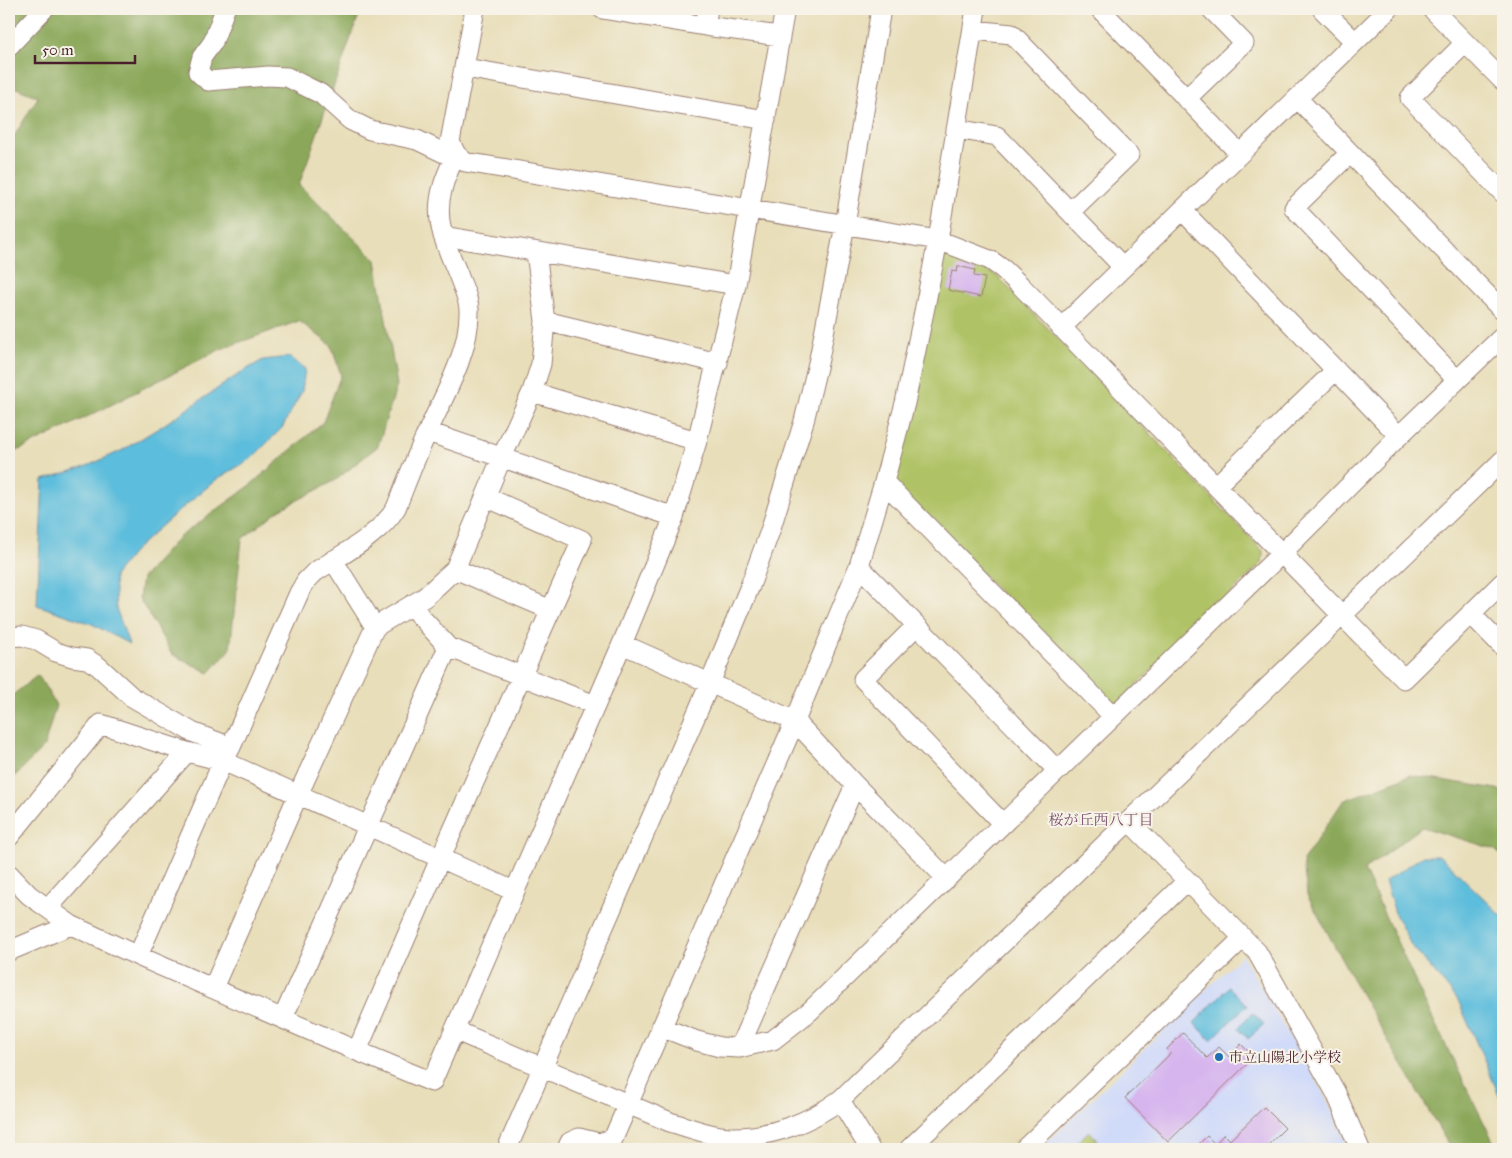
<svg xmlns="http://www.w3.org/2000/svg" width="1512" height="1158" viewBox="0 0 1512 1158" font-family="'IM FELL Great Primer','Noto Serif JP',serif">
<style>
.built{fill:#d0daf9}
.green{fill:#afc265;stroke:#7c7048}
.forest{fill:#8ba85a;stroke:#6a6442}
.water{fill:#5dbddc;stroke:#546e84}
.building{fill:#d6b4ee}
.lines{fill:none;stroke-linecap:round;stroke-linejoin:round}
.minor-casing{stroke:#997e72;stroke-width:21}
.minor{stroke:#fff;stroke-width:19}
.poi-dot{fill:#1f6fb2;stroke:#f7f3e8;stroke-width:2}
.labels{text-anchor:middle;stroke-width:4;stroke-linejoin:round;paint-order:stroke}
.poi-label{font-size:14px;fill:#4a1f2b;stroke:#f7f3e8;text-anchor:start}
.neighbourhood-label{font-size:15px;fill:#7b536f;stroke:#f7f3e8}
</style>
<rect width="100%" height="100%" fill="#f7f3e8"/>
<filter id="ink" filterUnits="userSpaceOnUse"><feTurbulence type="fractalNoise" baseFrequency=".02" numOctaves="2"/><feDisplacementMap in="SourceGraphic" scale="10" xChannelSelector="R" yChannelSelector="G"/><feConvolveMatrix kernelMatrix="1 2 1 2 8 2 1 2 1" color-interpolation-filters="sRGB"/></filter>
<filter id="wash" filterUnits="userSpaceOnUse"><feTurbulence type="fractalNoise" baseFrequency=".0096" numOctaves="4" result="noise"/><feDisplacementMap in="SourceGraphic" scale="20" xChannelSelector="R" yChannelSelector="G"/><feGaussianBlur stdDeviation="1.12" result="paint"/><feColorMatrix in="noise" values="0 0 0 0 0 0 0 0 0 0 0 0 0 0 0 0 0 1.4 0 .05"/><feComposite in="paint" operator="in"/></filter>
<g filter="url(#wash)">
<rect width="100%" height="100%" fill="#e8deb9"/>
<!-- built -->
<path class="built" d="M 1242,955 L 1317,1082 L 1334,1114 L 1349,1149 L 1040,1149 Z"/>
<!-- green -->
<path class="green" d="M 945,254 L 969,260 L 997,276 L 1263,551 L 1262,563 L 1119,702 L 1107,702 L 896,486 L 893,476 L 942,261 Z
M 1089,1131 L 1106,1149 L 1070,1149 Z"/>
<!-- forest -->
<path class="forest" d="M 9,9 L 361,9 L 299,185 L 376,260 L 397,385 L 378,446 L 336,480 L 279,510 L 242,539 L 230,650 L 209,673 L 172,654 L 139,598 L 142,578 L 178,538 L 248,487 L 323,422 L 341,375 L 331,345 L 299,321 L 221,349 L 99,411 L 9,455 L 9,142 L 16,133 L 38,97 L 9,85 Z
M 38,675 L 56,705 L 44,747 L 9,782 L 9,698 Z
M 1411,775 L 1497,789 L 1503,792 L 1503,857 L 1494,849 L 1422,827 L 1364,870 L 1426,1005 L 1497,1149 L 1451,1149 L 1353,980 L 1307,895 L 1303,861 L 1343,801 Z"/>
<!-- water -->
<path class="water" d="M 289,357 L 305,369 L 302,391 L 282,428 L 251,459 L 217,479 L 167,521 L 136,549 L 114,576 L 116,608 L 129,644 L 92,624 L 37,605 L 43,480 L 85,467 L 121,451 L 162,426 L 242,372 L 263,360 Z
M 1423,856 L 1440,856 L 1503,917 L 1503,1104 L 1458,1000 L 1411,945 L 1396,916 L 1385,881 Z
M 1229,987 L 1247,1005 L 1211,1040 L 1194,1023 Z
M 1253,1013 L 1264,1024 L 1248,1039 L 1238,1028 Z"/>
<g id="blocks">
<!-- building -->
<path class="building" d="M 958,266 L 975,270 L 974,276 L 985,278 L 981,297 L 948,290 L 952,271 L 957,272 Z
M 1183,1033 L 1207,1058 L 1219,1047 L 1229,1057 L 1241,1044 L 1254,1057 L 1168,1142 L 1125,1098 L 1171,1053 L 1167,1049 Z
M 1264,1107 L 1285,1128 L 1264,1149 L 1194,1149 L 1207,1136 L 1215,1144 L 1224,1134 L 1230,1140 Z"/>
</g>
</g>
<g filter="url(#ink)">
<use href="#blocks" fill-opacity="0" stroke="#997e72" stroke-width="1"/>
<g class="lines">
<!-- minor casing -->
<g class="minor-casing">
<path id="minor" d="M 225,9 L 213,42 L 202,57 L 198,72 L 208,81 L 268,76 L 287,77 L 321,94 L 350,120 L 370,130 L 417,140 L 444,153 L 456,154
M 475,9 L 450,142 L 456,154 L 465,162 L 938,240 L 990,260 L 1003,269 L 1021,286 L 1404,679 L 1503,582
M 602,9 L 705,26 L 780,36
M 1100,9 L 1240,154
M 1322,9 L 1355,42
M 1432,9 L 1503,81
M 705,26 L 708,9
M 973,30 L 1012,34 L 1129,155 L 1071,211
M 1465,43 L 1410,98 L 1503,193
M 9,46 L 44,9
M 465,68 L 766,120
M 1297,98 L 1503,311
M 1186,99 L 1244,43 L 1211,9
M 956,129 L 997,136 L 1123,267
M 1350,153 L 1294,208 L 1457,380
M 1182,210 L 1399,436
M 443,236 L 736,285
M 545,321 L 718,363
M 1061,328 L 1389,9
M 532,392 L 697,441
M 428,432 L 674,517
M 884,482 L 1113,716
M 1216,486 L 1336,370
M 333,560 L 375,627
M 859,566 L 1057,770
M 455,569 L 551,610
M 411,606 L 448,647 L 595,705
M 1471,614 L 1503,647
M 916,626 L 863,679 L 1003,824
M 9,637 L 22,636 L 36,640 L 56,652 L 72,657 L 87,659 L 98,666 L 132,697 L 192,732 L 231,747
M 622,644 L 795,721 L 855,785 L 946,878
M 1130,822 L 1257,952 L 1336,1093 L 1360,1149
M 9,837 L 101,724 L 187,752 L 223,761 L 514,891
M 9,874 L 29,895 L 71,925 L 138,956 L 357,1051 L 432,1082 L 622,644 L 674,517 L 697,441 L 736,285 L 785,9
M 48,908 L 187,752
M 9,951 L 71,925
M 138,956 L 223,761 L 231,747 L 299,593 L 306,581 L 315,572 C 341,555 380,535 396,508 C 406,483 416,456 428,431 C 444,395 469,354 469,313 C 470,300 462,286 458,274 C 445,243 433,220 443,186 C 446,175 451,165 456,154
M 213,988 L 298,795 L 375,627 L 425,597 L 455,569 L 502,457 L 532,392 L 541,364 L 545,321 L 536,252
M 283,1018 L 448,647
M 661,1027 L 697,1041 L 720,1047 L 739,1048 L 773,1040 L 810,1011 L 1282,553 L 1399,436 L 1503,336
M 454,1030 L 670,1122 C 690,1128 713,1137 734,1137 C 772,1137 810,1122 840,1100 L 1503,460
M 739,1048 L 855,785
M 357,1051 L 440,859 L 582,540 L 486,497
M 840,1100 L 870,1149
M 507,1149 L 710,683 L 750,586 L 770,531 L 804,421 L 819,359 L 845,225 L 881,9
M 567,1149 L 570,1142 L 579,1138 L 599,1143 L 613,1139 L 795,721 L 859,566 L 884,482 L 905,403 L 925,307 L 938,240 L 976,9
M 909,1149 L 1187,881
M 1024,1149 L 1243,938"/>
</g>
<!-- minor -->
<use href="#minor" class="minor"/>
</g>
</g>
<!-- markers -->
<circle class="poi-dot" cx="1219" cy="1057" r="5"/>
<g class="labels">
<!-- poi labels -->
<g class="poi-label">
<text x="1229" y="1062">市立山陽北小学校</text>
</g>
<!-- neighbourhood labels -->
<g class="neighbourhood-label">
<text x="1101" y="825">桜が丘西八丁目</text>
</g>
</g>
<!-- margin -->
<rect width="1512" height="1158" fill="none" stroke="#f7f3e8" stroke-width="30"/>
<!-- scale -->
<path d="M35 55v8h100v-8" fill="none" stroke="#4a1f2b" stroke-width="2.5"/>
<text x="42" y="55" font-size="15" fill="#4a1f2b" stroke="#f7f3e8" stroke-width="4" paint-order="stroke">50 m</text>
</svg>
